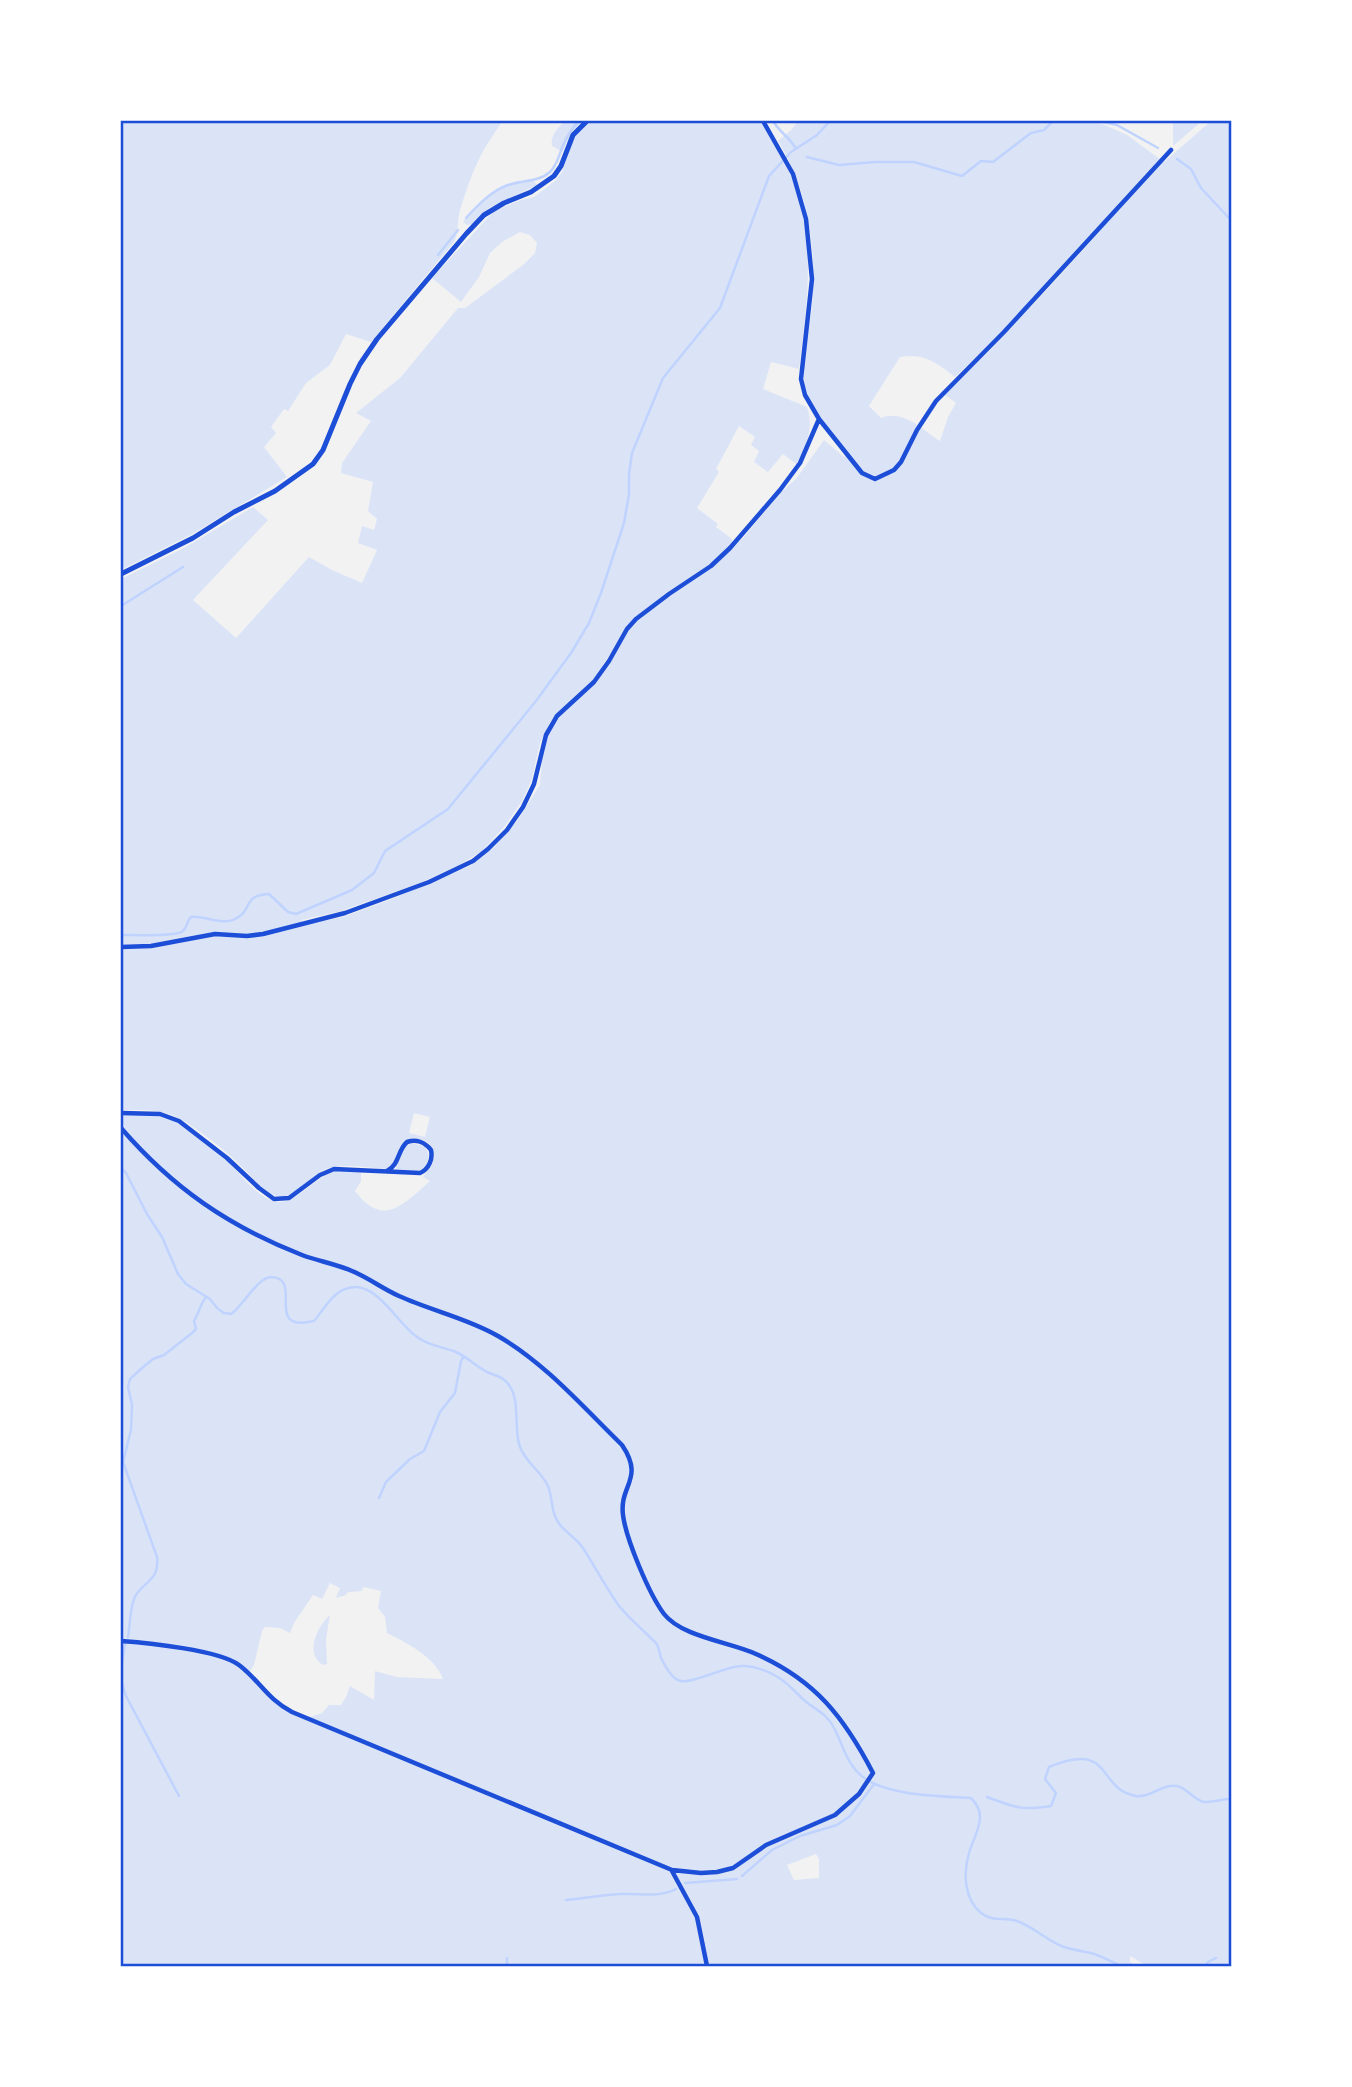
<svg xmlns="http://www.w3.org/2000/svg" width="1352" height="2087" viewBox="0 0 1352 2087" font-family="'PT Sans',sans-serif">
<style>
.green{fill:#dbe4f7;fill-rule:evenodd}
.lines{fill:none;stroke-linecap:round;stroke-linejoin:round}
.stream{stroke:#bfd3fe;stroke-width:2.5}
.minor{stroke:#1d4ed8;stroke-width:4.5}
.tertiary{stroke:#1d4ed8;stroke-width:5}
.neatline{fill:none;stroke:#1d4ed8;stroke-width:2.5}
</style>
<rect width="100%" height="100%" fill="#f2f2f2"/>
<!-- green -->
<path class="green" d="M 121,121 L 503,121 C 479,153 472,173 460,210 C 457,221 459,233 454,242 L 371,342 L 346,334 L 330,365 L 306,383 L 288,411 L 284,409 L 271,427 L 276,433 L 264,447 L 287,477 L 194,533 L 121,570 Z
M 565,121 L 762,121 C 772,139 784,158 792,178 C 817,239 807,306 799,369 L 771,362 L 763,389 L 807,407 C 814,428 807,445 796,464 L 783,454 L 768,472 L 754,462 L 759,451 L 751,445 L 755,437 L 739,426 L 716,469 L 719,472 L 697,508 L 718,524 L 716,527 L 732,539 L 732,543 L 712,563 L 661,597 L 628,626 L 592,682 L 551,720 L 540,743 L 532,779 L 522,801 L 505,826 L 482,851 L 461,864 L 420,883 L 338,912 L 301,920 L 303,925 L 343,917 L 392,899 L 472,865 L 493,848 L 517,821 L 540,785 L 543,749 L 549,733 L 562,714 L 596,684 L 631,627 L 654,607 L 714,566 L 743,538 L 781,492 L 796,479 L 824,440 L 844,457 L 848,453 C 833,433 810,411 805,386 C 800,360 809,331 812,306 C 817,249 808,189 778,141 L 791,130 L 798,121 L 1096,121 L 1127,135 L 1164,162 L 1211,121 L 1231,121 L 1231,1966 L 1147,1966 L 1130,1956 L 1130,1962 L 1136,1966 L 121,1966 L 121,1115 C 137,1114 154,1113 169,1119 C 189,1126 214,1149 229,1163 C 243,1176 259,1201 280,1202 C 294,1202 317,1179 331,1172 L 337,1171 L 361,1172 L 361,1181 L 355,1191 C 383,1228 403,1205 430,1181 L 423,1177 C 431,1166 437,1156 429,1143 C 403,1130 401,1146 392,1166 L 386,1169 C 366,1168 340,1162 322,1171 C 308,1179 293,1201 276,1196 C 262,1192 253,1177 243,1168 C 230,1154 187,1119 169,1114 C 154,1109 137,1110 121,1110 L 121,579 L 184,548 L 253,507 L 268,520 L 193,600 L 236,638 L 309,557 L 332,570 L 362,583 L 377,550 L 358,543 L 362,526 L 374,530 L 377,519 L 368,511 L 373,482 L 341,473 L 342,463 L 371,421 L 356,413 L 400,378 L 458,308 L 465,308 L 523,265 L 535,253 L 537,243 L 530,235 L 520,232 L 502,242 L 490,253 L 479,277 L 461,302 L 432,278 L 494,211 L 521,200 L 534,197 L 555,181 L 562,172 L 572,144 L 567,141 L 563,152 L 552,146 C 550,135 558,128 565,121 ZM 1128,193 L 1131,196 C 1087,247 1041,296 995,345 C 979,362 960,377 945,395 L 956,403 L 948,417 L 940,441 C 922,430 904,409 881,418 L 869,406 L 900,357 C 925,353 936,363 955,377 L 994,340 L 1104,222 ZM 414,1113 L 430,1117 L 425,1137 L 409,1133 ZM 330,1583 L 340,1588 L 336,1598 L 346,1595 L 348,1592 L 362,1591 L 363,1587 L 381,1591 L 378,1608 L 385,1617 L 387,1633 C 407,1643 435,1657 443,1679 L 397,1677 L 375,1671 L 374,1700 L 350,1686 L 346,1697 L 341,1705 L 329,1705 L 322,1713 L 310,1717 L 278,1705 L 249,1673 L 254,1665 L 262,1631 L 265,1627 L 280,1628 L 290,1633 L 294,1623 L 313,1595 L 322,1599 ZM 816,1854 L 819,1859 L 819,1878 L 794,1880 L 787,1865 Z
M 1173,121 L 1202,121 L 1173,146 Z
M 519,181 L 534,181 L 537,185 L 489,208 L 472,224 L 467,225 L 463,222 C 477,204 497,184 519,181 Z
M 409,1143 L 425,1146 C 428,1152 430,1156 427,1163 C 422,1175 407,1171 395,1170 L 405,1146 Z
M 330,1615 L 326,1639 L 327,1664 L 323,1665 C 304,1653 317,1627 330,1615 Z"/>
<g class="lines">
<!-- stream -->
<path class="stream" d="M 773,121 C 780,133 790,137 796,149
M 1099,121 L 1117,125 L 1158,148
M 807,157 L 839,165 L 875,162 L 914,162 L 962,176 L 981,161 L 993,162 L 1031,133 L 1044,130 L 1053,121
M 1177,159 L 1191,169 L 1201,188 L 1228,217 L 1231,218
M 466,218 C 478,205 491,191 508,185 C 522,180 539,182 550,172 C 557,165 558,158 562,148 C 566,138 571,129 579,121
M 438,255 L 458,230
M 121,606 L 183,567
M 121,935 C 133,935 177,937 183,931 C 188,927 186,922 191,917 C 204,915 222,926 235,919 C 253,911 242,895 269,894 L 288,912 L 296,914 L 352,890 L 374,873 L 385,851 L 448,809 L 536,701 L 571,653 L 589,623 L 601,593 L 624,523 L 629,494 L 629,474 L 632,453 L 663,378 L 720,308 L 769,176 L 791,152 L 817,135 L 830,121
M 121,1168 L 126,1173 L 147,1214 L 162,1237 L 178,1274 L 186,1284 L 210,1299 L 218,1309 L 224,1313 L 231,1314 C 242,1307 258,1277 271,1277 C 305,1278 262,1333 314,1321 C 326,1307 335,1286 357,1287 C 381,1289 399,1325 417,1337 C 431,1347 441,1346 456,1352 C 467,1357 476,1366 487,1372 C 496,1376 504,1377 509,1385 C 521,1402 513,1428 520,1447 C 526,1463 541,1471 548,1486 C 552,1495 551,1506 555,1516 C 560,1530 575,1536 583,1548 C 595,1567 606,1587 619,1606 C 630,1619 644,1631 656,1643 C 660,1648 659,1652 661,1658 C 664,1664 670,1675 676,1679 C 686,1688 725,1666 741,1666 C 753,1665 765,1670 776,1676 C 787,1682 794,1691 804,1700 C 815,1710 827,1713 834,1728 C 843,1745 847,1765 863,1777 C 887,1796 941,1796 971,1798 C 976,1803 980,1809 980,1817 C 980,1829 972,1842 969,1853 C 963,1873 964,1899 981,1913 C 992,1922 1005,1917 1017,1921 C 1034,1927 1047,1941 1064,1947 C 1073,1950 1082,1951 1091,1953 C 1101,1956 1111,1961 1120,1966
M 379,1498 L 386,1482 L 410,1459 L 424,1451 L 440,1412 L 455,1393 L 461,1361 L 464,1356
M 128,1637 C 130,1625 130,1610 134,1599 C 140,1582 160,1583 157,1557 L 123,1462 L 131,1430 L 132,1405 L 128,1387 L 130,1379 L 142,1368 L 153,1359 L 164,1355 L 192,1333 L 196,1329 L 194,1321 C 199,1313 200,1305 206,1297
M 121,1669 L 125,1644
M 121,1681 L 126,1696 L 179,1796
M 987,1797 C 1015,1807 1020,1811 1051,1806 L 1056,1793 L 1045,1779 L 1049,1767 C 1114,1740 1096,1789 1136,1796 C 1151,1798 1161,1784 1177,1786 C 1187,1788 1194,1800 1204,1802 C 1213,1802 1223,1799 1231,1799
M 742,1876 L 772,1850 L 800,1836 L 837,1825 L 850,1816 L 874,1784
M 685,1883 L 737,1879
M 566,1900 C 584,1898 603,1895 621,1894 C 639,1893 660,1898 676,1889
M 507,1966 L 507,1958
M 1205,1966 L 1208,1962 L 1216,1958"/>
<!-- minor -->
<path class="minor" d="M 819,419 L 862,473 L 875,479 L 894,470 L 901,462 L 917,430 L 936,401 L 1004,332 L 1171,150
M 121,947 L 151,946 L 215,934 L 247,936 L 263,934 L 345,913 L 429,882 L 473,861 L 488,849 L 507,830 L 523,807 L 534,784 L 546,735 L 557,716 L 594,682 L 609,661 L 627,629 L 636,619 L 669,594 L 711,566 L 730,548 L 780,490 L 800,463 L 819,419 L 805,395 L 801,379 L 812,279 L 806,219 L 793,174 L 763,121
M 121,1113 L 160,1114 L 179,1121 L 227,1158 L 259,1188 L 274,1199 L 289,1198 L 320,1175 L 334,1169 L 420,1173 C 429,1169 433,1159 431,1150 C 425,1142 416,1139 407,1142 C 397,1151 400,1164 387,1171
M 121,1128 C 173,1188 228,1226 302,1255 C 318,1261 336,1264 352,1271 C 369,1278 383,1289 399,1296 C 432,1311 467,1318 498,1336 C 545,1363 583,1407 622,1445 C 645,1479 619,1485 623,1515 C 626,1539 649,1594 664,1614 C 682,1637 730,1642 756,1654 C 815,1680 844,1717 873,1773 L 859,1794 L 835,1815 L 766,1845 L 733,1868 L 717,1872 L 701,1873 L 672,1870 L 292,1712 C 267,1699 260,1681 239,1665 C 219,1650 148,1643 121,1641
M 672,1871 L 697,1917 L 707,1966"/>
<!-- tertiary -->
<path class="tertiary" d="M 121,574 L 193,538 L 234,512 L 275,491 L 313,464 L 323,450 L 350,384 L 360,364 L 377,339 L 466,234 L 484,215 L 504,203 L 531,192 L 554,176 L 561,166 L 573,135 L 587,121"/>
</g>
<!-- border -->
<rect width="1352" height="2087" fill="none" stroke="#ffffff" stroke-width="245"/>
<rect x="122" y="122" width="1108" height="1843" class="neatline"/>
</svg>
